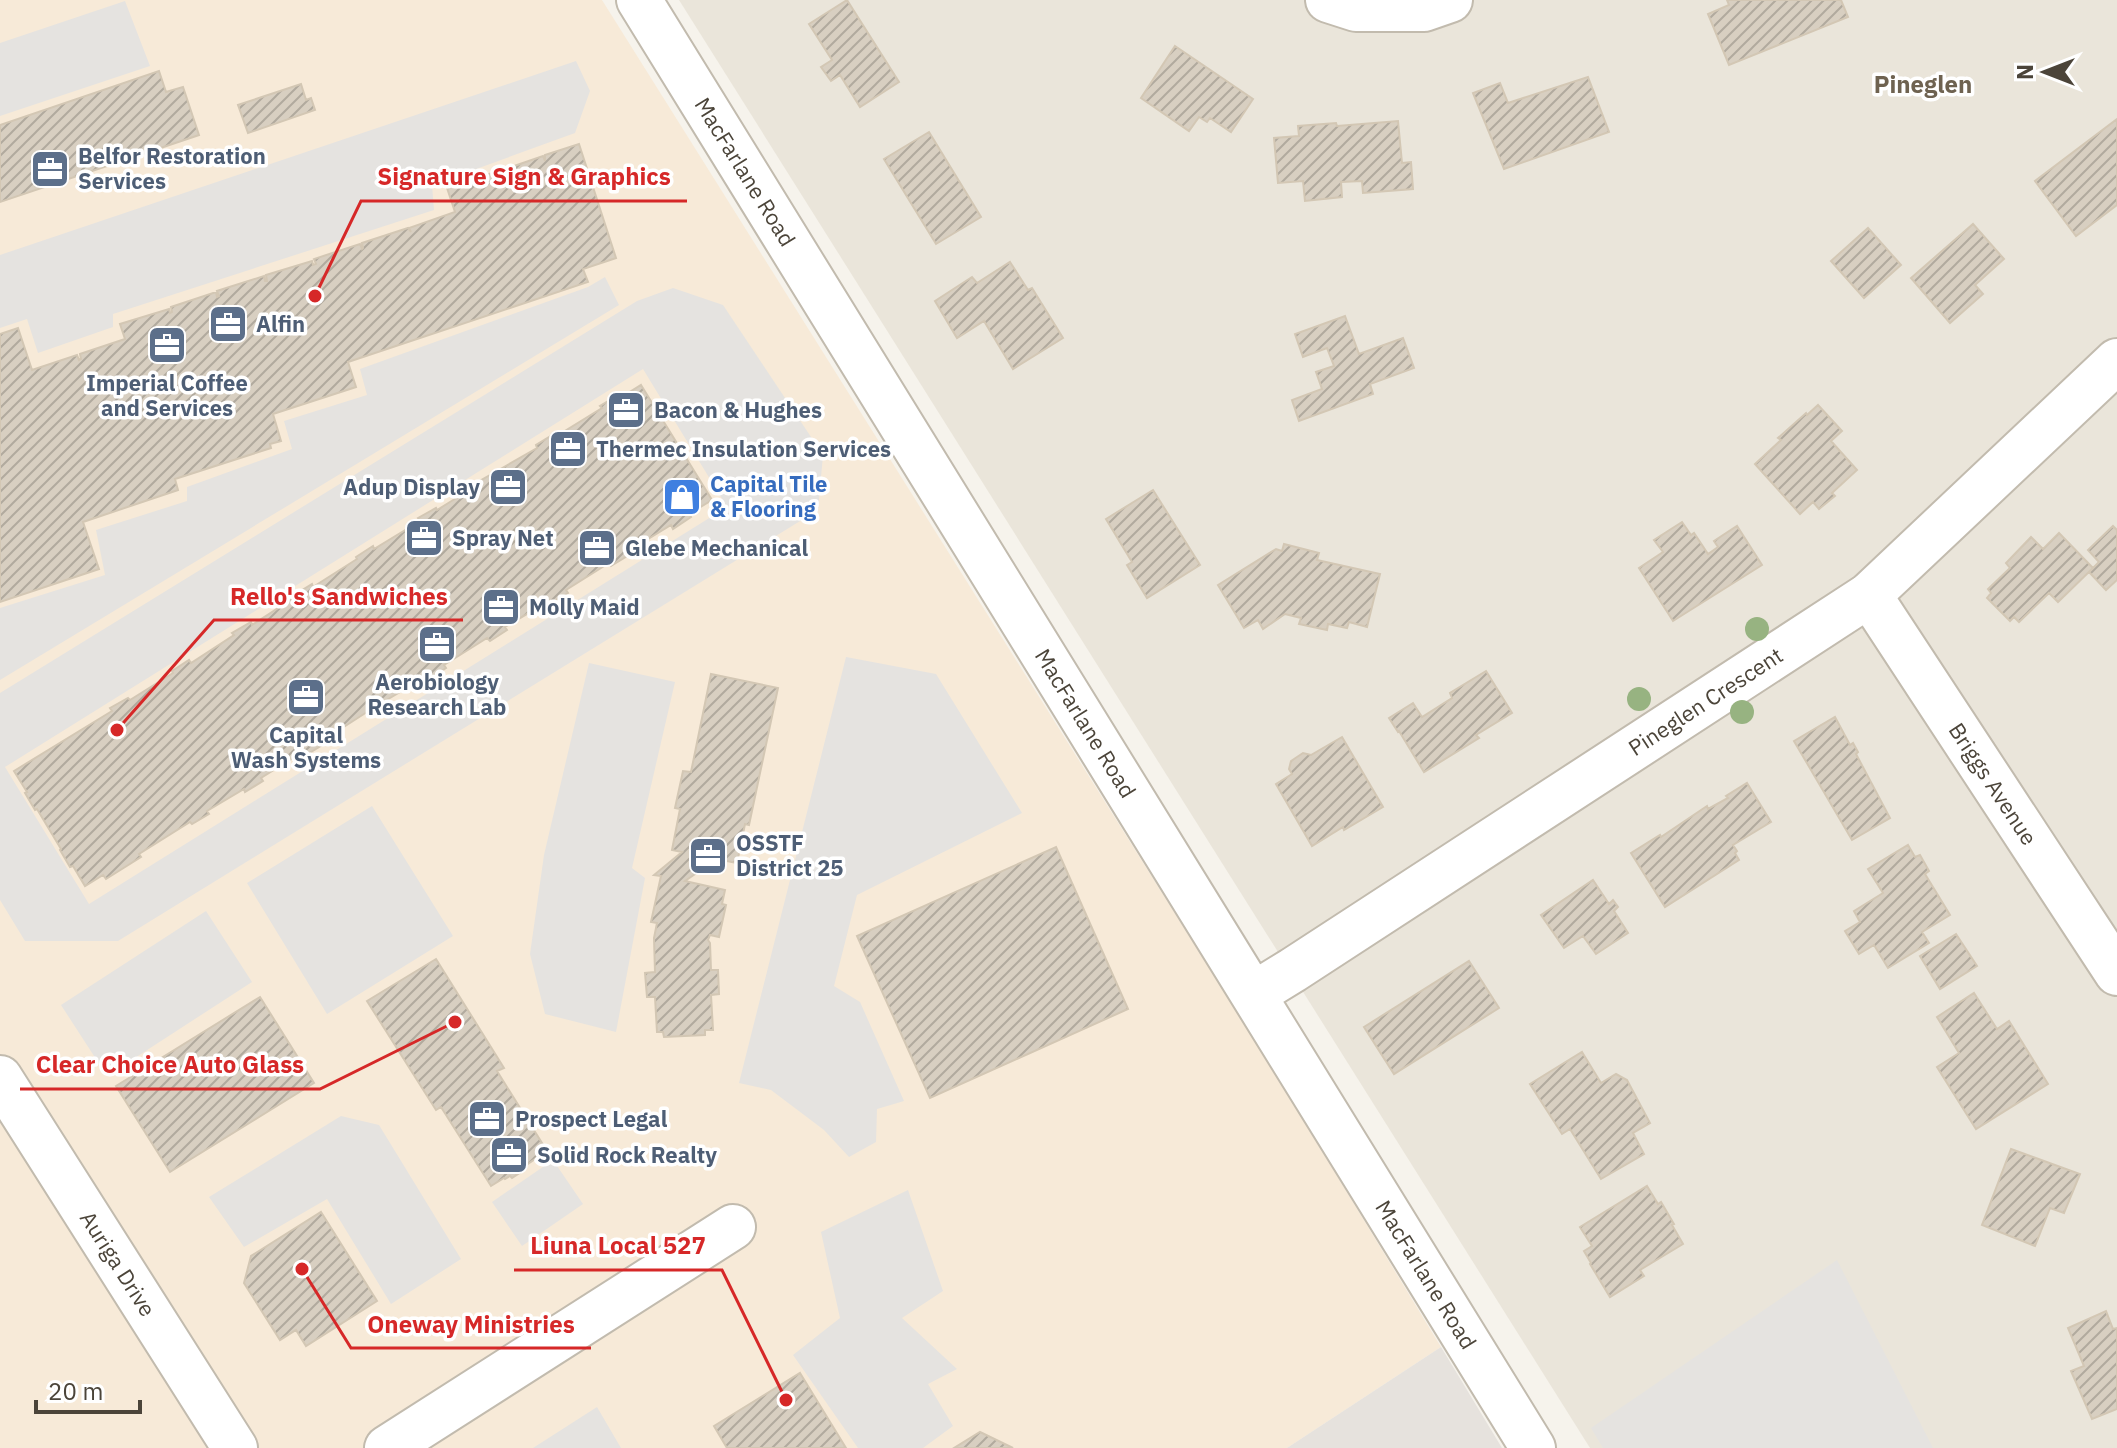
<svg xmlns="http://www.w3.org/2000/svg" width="2117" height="1448" viewBox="0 0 2117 1448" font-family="'IBM Plex Sans',sans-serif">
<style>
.residential{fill:#eae5da}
.commercial{fill:#f7ead8}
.industrial{fill:#e6e2dd}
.parking{fill:#e5e3e0;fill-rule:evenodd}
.building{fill:url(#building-hatch);stroke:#d3c7b4;stroke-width:2}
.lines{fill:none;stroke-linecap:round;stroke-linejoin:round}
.minor-casing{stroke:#c2bbae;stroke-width:48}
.minor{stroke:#fff;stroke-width:44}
.tree{fill:#97b381}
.labels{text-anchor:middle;stroke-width:7;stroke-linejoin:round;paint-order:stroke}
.service-label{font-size:22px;font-weight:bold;fill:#4e5e75;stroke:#fff;text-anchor:start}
.street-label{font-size:22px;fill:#4b4439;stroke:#fff}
.shop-label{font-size:22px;font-weight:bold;fill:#366cbe;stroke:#fff;text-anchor:start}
.neighbourhood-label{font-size:24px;font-weight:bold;fill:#6e6250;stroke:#fff}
.leader{fill:none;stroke:#d62828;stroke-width:3}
.callout-dot{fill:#d62828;stroke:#fff;stroke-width:3}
.callout-label{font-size:24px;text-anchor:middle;font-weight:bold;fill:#d62828;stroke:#fff;stroke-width:7;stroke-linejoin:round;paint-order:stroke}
</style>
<defs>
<pattern id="building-hatch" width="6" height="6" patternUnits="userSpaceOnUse" patternTransform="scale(2)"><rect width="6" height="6" fill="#d8cfc1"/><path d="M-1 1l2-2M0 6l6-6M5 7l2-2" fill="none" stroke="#b1aa9e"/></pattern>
</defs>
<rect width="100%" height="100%" fill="#f6f3ec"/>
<!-- residential -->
<path class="residential" d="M 679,0 L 2117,0 L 2117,1448 L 1590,1448 Z"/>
<!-- commercial -->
<path class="commercial" d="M 0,0 L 602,0 L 1260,1049 L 1441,1347 L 1287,1448 L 0,1448 Z"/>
<!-- industrial -->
<path class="industrial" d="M 1441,1347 L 1502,1448 L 1287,1448 Z"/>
<!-- parking -->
<path class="parking" d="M 125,1 L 150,66 L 0,116 L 0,43 Z
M 576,61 L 590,91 L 575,133 L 432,185 L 434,210 L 113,314 L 113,327 L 38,353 L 27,319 L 0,328 L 0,255 Z
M 605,277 L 619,305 L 0,680 L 0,608 L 105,575 L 96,530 L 187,501 L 187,487 L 292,449 L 284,421 L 367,395 L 360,369 L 588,287 Z
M 673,288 L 723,305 L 823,455 L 818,510 L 118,941 L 25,941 L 0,900 L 0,693 L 637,301 ZM 643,369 L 727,507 L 89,904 L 5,767 Z
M 846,657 L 936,674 L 1022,813 L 857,895 L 834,986 L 860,1002 L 904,1101 L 877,1109 L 876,1142 L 849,1157 L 824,1130 L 771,1090 L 739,1083 Z
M 589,663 L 675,682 L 632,868 L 645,878 L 616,1032 L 545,1014 L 530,954 L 544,855 Z
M 372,806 L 453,936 L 327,1014 L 247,883 Z
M 206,911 L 252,982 L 107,1076 L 61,1005 Z
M 341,1116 L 379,1125 L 461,1259 L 391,1304 L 327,1199 L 244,1247 L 209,1197 Z
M 553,1160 L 583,1204 L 522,1246 L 492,1202 Z
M 908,1190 L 943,1291 L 902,1318 L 957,1369 L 928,1384 L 953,1426 L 923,1448 L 858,1448 L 793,1355 L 840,1318 L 821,1232 Z
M 1837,1260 L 1933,1448 L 1603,1448 L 1591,1428 Z
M 597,1407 L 621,1448 L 533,1448 Z"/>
<!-- building -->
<path class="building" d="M 847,0 L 899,82 L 860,107 L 840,75 L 831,81 L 821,67 L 832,60 L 809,24 Z
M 1727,0 L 1841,0 L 1848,17 L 1729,65 L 1708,14 L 1729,5 Z
M 1175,46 L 1253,99 L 1231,132 L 1210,118 L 1207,122 L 1199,117 L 1189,131 L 1141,98 Z
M 159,71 L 166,92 L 183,87 L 199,135 L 0,202 L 0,125 Z
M 1588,77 L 1609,132 L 1504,169 L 1473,93 L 1500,83 L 1508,103 Z
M 301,84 L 306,100 L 311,98 L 315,110 L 248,133 L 238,105 Z
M 2117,119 L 2117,205 L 2076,236 L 2035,181 Z
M 1398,121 L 1402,163 L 1411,162 L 1413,189 L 1363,193 L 1362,181 L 1341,182 L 1342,197 L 1305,201 L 1303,181 L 1278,183 L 1274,138 L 1299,136 L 1298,126 L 1336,123 L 1337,126 Z
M 929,132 L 981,217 L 936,244 L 884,159 Z
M 579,144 L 616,258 L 583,269 L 588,282 L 348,362 L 356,387 L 273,414 L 281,441 L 270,444 L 271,448 L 175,479 L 178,490 L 83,522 L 99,569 L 0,602 L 0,334 L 18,328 L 32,370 L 77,355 L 79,360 L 81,359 L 80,354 L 125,339 L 120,324 L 169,309 L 170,313 L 172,312 L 171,307 L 216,292 L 217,297 L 219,296 L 217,291 L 264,276 L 265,281 L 267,281 L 266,275 L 312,261 L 313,265 L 316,264 L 314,259 L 360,244 L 362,249 L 363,248 L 362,243 L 408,228 L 411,232 L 409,228 L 455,212 L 447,188 L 495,172 L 497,177 L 497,172 L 543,156 L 545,161 L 545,155 Z
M 1973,224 L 2004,259 L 1975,285 L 1983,294 L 1950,323 L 1911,278 Z
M 1868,228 L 1901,265 L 1864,298 L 1831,261 Z
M 1010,262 L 1028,290 L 1032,288 L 1063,338 L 1013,369 L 984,321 L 957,338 L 935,301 L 972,277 L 977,283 Z
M 1345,316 L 1359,354 L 1403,338 L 1414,368 L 1370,384 L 1373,394 L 1299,421 L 1292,400 L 1322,389 L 1316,372 L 1334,366 L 1327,348 L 1303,357 L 1295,334 Z
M 641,385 L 712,500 L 689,514 L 691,517 L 673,529 L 671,525 L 627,552 L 629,555 L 611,566 L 609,563 L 566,590 L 568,593 L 551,603 L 549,601 L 505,627 L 507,630 L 490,641 L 487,638 L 444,665 L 446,668 L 429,679 L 427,676 L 385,701 L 387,704 L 369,715 L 367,712 L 322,741 L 324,744 L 306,755 L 304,751 L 261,778 L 263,781 L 245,792 L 244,789 L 207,811 L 209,814 L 192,824 L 190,822 L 139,854 L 141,857 L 106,879 L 103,875 L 85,886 L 73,866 L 70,867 L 60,850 L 61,849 L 37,809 L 35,810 L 25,793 L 27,792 L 14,771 L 112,711 L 110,708 L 128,698 L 130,700 L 173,673 L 172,671 L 189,660 L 191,663 L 234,635 L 232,633 L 251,622 L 252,625 L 295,597 L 294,595 L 312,584 L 313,587 L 357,559 L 356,557 L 373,546 L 374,549 L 420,521 L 418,518 L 436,508 L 437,510 L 479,484 L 478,482 L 537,448 L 536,445 L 554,434 L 555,437 L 602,408 L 600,406 L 618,395 L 620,398 Z
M 1818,405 L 1842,431 L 1831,441 L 1857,470 L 1832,493 L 1835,496 L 1819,509 L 1813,502 L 1800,514 L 1755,464 L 1781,440 L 1778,438 L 1806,413 L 1807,415 Z
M 1153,490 L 1200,565 L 1147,598 L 1127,565 L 1132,562 L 1106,519 Z
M 1682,522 L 1691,535 L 1694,533 L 1708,554 L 1718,547 L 1714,541 L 1737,526 L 1762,565 L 1673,621 L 1639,568 L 1663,552 L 1654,540 Z
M 2113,526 L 2117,530 L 2117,580 L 2106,590 L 2089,572 L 2099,562 L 2088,550 Z
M 2059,533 L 2093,568 L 2058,602 L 2049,593 L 2019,622 L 2014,617 L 2010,621 L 1987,598 L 1991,593 L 1988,589 L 2010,568 L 2006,563 L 2031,537 L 2043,549 Z
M 1284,544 L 1319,553 L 1317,560 L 1380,574 L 1367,627 L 1349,622 L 1347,628 L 1328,624 L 1327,630 L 1299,624 L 1301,618 L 1285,614 L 1263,629 L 1258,620 L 1244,628 L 1218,585 L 1276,549 L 1282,551 Z
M 1486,671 L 1512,713 L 1476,735 L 1479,738 L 1424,772 L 1399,731 L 1398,732 L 1389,718 L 1413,703 L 1422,717 L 1452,698 L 1450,693 Z
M 711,674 L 778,688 L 749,825 L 745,824 L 737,863 L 717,859 L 685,881 L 725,890 L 722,904 L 726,905 L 719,937 L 710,935 L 708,940 L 710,943 L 711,970 L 718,970 L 719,994 L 711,995 L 713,1030 L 705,1030 L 705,1035 L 664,1037 L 663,1032 L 657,1032 L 655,997 L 647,997 L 645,973 L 655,972 L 654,938 L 657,923 L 651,922 L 661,876 L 654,875 L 682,852 L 672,850 L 680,809 L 675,808 L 683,771 L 691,772 Z
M 1835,717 L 1850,745 L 1853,743 L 1858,752 L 1856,754 L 1890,818 L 1852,840 L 1794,741 Z
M 1342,737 L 1383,807 L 1344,830 L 1343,827 L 1312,846 L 1276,784 L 1292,774 L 1289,769 L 1291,761 L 1303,753 L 1311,755 Z
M 1747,783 L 1771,822 L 1733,845 L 1737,851 L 1735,853 L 1739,860 L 1665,907 L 1631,853 L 1660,835 L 1661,837 L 1707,806 L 1708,809 L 1728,798 L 1726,796 Z
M 1908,845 L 1915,857 L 1920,855 L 1929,871 L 1925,874 L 1950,915 L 1922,932 L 1929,943 L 1888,968 L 1874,945 L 1859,954 L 1845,931 L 1860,922 L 1854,911 L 1883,893 L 1868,869 Z
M 1056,847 L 1128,1009 L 930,1098 L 857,936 Z
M 1593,880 L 1609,904 L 1613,900 L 1618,907 L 1614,911 L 1628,933 L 1596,954 L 1583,936 L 1564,948 L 1541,915 Z
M 1956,934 L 1977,966 L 1940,989 L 1920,956 Z
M 436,959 L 504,1068 L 497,1071 L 547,1151 L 519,1170 L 521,1172 L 512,1178 L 510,1176 L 505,1179 L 504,1178 L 491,1186 L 441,1107 L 436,1110 L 367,1001 Z
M 1469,961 L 1499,1008 L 1394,1074 L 1364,1027 Z
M 1974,993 L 1997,1029 L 2009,1021 L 2048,1084 L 1976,1129 L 1937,1067 L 1959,1053 L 1937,1017 Z
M 260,997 L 314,1083 L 170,1172 L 116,1086 Z
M 1582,1052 L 1601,1083 L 1616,1074 L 1627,1080 L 1650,1123 L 1633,1133 L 1644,1154 L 1601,1179 L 1570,1129 L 1562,1134 L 1530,1084 Z
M 2011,1149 L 2080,1174 L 2064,1213 L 2050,1208 L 2035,1246 L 1982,1225 Z
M 1647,1186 L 1658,1204 L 1661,1202 L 1674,1224 L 1672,1225 L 1683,1244 L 1640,1270 L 1644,1276 L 1610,1297 L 1590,1264 L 1591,1263 L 1584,1251 L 1592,1246 L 1580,1227 Z
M 321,1212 L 377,1301 L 306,1346 L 296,1330 L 280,1340 L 244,1283 L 251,1256 Z
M 2106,1311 L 2113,1329 L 2117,1328 L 2117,1409 L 2092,1419 L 2071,1371 L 2084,1366 L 2068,1328 Z
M 800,1373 L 846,1448 L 727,1448 L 714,1426 Z
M 980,1432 L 1013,1448 L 954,1448 Z"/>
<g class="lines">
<!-- minor casing -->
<g class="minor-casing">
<g id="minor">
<path id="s1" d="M 639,0 L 1533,1448"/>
<path d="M 1328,0 L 1356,9 L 1424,9 L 1450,0"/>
<path id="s2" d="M 1869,595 L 2117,973"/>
<path id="s3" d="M 1254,994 L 1293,970 L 1869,595 L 2117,361"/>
<path id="s4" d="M 0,1078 L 235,1448"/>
<path d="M 387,1448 L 733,1227"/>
</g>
</g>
<!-- minor -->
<use href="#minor" class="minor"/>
</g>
<!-- trees -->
<g class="tree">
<circle cx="1757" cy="629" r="12"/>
<circle cx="1639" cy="699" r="12"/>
<circle cx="1742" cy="712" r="12"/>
</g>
<!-- icons -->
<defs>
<g id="office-square" transform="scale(2)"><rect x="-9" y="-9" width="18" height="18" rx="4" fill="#5c6f8a" stroke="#fff"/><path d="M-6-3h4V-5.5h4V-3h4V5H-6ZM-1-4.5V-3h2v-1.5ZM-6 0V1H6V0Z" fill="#fff"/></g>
<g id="shop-square" transform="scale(2)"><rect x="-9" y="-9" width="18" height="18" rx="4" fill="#3f7fe0" stroke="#fff"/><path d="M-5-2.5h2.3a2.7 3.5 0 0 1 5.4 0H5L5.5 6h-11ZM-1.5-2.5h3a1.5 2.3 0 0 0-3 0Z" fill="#fff"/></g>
</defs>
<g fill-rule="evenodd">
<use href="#office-square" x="50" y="169"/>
<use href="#office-square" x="228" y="324"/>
<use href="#office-square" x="167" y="345"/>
<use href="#office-square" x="626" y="410"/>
<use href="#office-square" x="568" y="449"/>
<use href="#office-square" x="508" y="487"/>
<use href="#shop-square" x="682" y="497"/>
<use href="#office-square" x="424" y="538"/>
<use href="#office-square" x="597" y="548"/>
<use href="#office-square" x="501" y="607"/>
<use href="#office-square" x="437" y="644"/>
<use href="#office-square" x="306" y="697"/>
<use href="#office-square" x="708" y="856"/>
<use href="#office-square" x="487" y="1119"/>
<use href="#office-square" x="509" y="1155"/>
</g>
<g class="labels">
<!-- service labels -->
<g class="service-label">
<text x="78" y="164">Belfor Restoration<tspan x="78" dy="25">Services</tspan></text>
<text x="256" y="332">Alfin</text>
<text x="167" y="391" text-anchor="middle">Imperial Coffee<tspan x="167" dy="25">and Services</tspan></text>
<text x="654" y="418">Bacon &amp; Hughes</text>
<text x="596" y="457">Thermec Insulation Services</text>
<text x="480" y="495" text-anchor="end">Adup Display</text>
<text x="452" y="546">Spray Net</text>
<text x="625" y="556">Glebe Mechanical</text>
<text x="529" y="615">Molly Maid</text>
<text x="437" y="690" text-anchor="middle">Aerobiology<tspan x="437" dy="25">Research Lab</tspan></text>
<text x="306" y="743" text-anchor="middle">Capital<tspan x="306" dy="25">Wash Systems</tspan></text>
<text x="736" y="851">OSSTF<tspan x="736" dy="25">District 25</tspan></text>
<text x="515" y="1127">Prospect Legal</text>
<text x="537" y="1163">Solid Rock Realty</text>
</g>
<!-- street labels -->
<g class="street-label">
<text dy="8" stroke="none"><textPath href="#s1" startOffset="202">MacFarlane Road</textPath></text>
<text dy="8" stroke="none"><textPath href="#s3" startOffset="538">Pineglen Crescent</textPath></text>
<text dy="8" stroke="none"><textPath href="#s1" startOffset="850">MacFarlane Road</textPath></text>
<text dy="8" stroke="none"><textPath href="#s2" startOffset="226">Briggs Avenue</textPath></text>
<text dy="8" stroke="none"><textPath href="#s4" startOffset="220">Auriga Drive</textPath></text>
<text dy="8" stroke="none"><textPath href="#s1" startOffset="1498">MacFarlane Road</textPath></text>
</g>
<!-- shop labels -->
<g class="shop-label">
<text x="710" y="492">Capital Tile<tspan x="710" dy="25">&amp; Flooring</tspan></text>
</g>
<!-- neighbourhood labels -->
<g class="neighbourhood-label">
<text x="1923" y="93">Pineglen</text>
</g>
</g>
<!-- callouts -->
<path class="leader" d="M315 296L361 201H687M117 730L214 620H463M455 1022L320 1089H20M786 1400L722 1270H514M302 1269L351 1348H591"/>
<g class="callout-dot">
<circle cx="315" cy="296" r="8"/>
<circle cx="117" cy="730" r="8"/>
<circle cx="455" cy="1022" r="8"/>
<circle cx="786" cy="1400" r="8"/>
<circle cx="302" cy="1269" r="8"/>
</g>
<g class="callout-label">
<text x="524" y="185">Signature Sign &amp; Graphics</text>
<text x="339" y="605">Rello's Sandwiches</text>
<text x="170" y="1073">Clear Choice Auto Glass</text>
<text x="618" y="1254">Liuna Local 527</text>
<text x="471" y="1333">Oneway Ministries</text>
</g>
<!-- north arrow -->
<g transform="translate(2045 72) rotate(270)" stroke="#ffffff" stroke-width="6" paint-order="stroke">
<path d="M0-6L14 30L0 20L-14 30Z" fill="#4b4439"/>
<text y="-12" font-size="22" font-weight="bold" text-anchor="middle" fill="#4b4439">N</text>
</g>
<!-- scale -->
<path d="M36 1400v12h104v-12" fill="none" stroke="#4b4439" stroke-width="4"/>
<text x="48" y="1400" font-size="24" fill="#4b4439" stroke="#ffffff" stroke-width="6" paint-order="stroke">20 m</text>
</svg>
